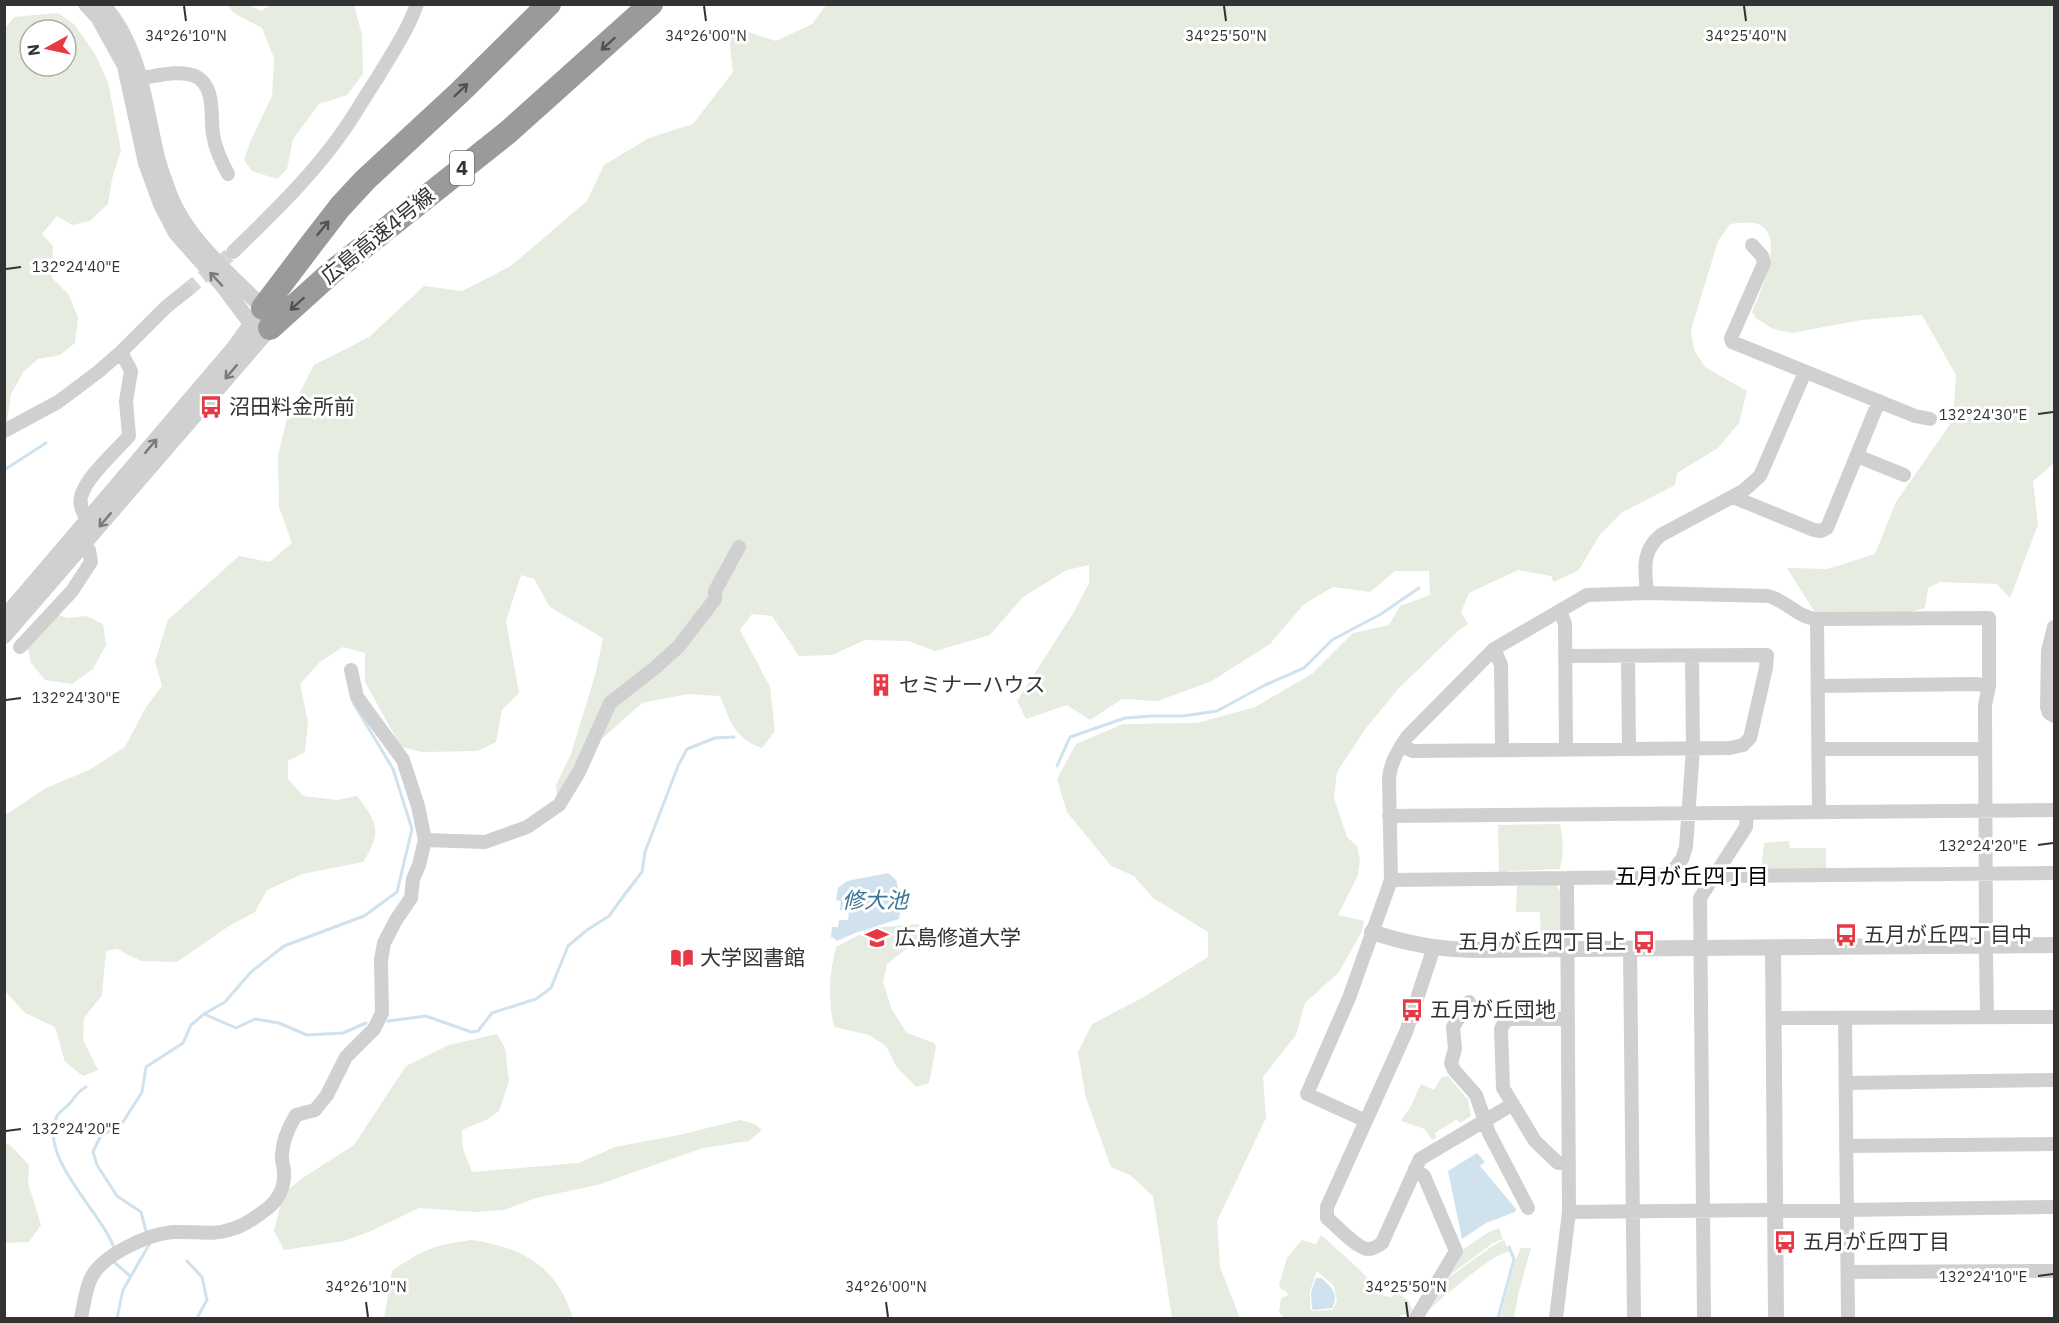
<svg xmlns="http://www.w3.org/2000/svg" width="2059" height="1323" viewBox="0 0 2059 1323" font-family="'IBM Plex Sans','Noto Sans JP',sans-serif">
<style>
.green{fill:#e6ecdf;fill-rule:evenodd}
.water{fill:#cfe2ee}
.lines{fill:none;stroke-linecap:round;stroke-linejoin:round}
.stream{stroke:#cfe2ee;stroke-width:3}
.minor-tunnel{stroke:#d6d6d6;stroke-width:14;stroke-dasharray:14 7;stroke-linecap:butt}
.minor{stroke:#d0d0d0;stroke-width:14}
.tertiary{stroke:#d0d0d0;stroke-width:16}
.motorway{stroke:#9a9a9a;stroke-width:24}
.oneway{stroke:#525252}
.oneway2{stroke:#7a7a7a}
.ticks{fill:none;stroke:#333;stroke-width:2}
.labels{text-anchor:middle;stroke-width:6;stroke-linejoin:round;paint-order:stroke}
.shield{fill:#fff;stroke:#707070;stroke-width:1.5}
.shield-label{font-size:20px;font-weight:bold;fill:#333}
.street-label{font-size:21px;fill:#333;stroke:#fff}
.poi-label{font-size:21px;fill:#333;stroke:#fff;text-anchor:start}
.neighbourhood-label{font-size:22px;fill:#000;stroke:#fff}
.water-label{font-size:22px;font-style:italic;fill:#3f7597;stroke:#fff}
.ticks-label{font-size:15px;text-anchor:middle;fill:#333;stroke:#fff;stroke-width:6;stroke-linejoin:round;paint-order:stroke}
</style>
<rect width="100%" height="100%" fill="#fff"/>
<!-- green -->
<path class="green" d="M 827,4 L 2054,5 L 2054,463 L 2033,481 L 2038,525 L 2010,598 L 1997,584 L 1940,582 L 1928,588 L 1925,608 L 1910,612 L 1825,613 L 1814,611 L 1787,568 L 1828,569 L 1875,554 L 1896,502 L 1953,420 L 1956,375 L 1922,315 L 1861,320 L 1792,333 L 1773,329 L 1756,318 L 1752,312 C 1760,294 1783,243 1763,227 C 1755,220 1740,223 1730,224 L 1718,241 L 1691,330 L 1694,350 L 1705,367 L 1747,391 L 1739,423 L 1718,448 L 1677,473 L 1675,485 L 1621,513 L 1599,536 L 1579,570 L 1554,582 L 1551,576 L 1518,570 L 1469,593 L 1461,612 L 1468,624 L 1459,630 L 1398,689 L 1366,728 L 1337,772 L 1334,798 L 1347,837 L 1357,846 L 1360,860 L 1358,875 L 1338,915 L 1364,921 L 1362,931 L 1339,972 L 1305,1003 L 1296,1035 L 1263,1077 L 1266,1118 L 1217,1221 L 1220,1267 L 1240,1318 L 1172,1318 L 1153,1196 L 1130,1175 L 1111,1167 L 1086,1098 L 1078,1052 L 1092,1024 L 1142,998 L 1208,957 L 1208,932 L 1153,898 L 1134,876 L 1111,866 L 1067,812 L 1057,779 L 1076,744 L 1123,724 L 1197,723 L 1255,707 L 1312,674 L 1353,633 L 1389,625 L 1400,606 L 1430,595 L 1429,571 L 1395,571 L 1370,592 L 1333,587 L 1304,604 L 1270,644 L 1210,682 L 1157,701 L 1122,699 L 1090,720 L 1067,705 L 1026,719 L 1017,701 L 1074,612 L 1089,583 L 1089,565 L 1067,570 L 1023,597 L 990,635 L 935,651 L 908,641 L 865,640 L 832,655 L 799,656 L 772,616 L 752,614 L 740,630 L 770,687 L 775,731 L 762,748 C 735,739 730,721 720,696 L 687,694 L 642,703 L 604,737 L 592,741 L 557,799 L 556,785 L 571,754 L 596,672 L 603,638 L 550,607 L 534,579 L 521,575 L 506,621 L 519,693 L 502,710 L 496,742 L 477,751 L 422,752 L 401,747 L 365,682 L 365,653 L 343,647 L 320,662 L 300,684 L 308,722 L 305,752 L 288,761 L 288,779 L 303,796 L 337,800 L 357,796 C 378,823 382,832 363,862 L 302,874 L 267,890 L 255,912 L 229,926 L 177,962 L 141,961 L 117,949 L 106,951 L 102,995 L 84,1018 L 83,1040 L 98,1070 L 83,1076 L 65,1062 L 55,1027 L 25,1013 L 5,991 L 5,813 L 9,813 L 44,789 L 89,770 L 125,747 L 146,707 L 162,686 L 155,661 L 168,620 L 239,556 L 270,562 L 292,543 L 279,507 L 278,455 L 288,415 L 314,365 L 369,337 L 424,286 L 462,291 L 511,266 L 587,201 L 604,165 L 649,138 L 693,124 L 733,72 L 729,39 L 745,31 L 776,41 L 812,24 Z
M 227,5 L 249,5 L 261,11 L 271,5 L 354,5 L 362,35 L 363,74 L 347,95 L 319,104 L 293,139 L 287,169 L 277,179 L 252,171 L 244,160 L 251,140 L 272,96 L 274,58 L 262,28 L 234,13 Z
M 58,13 L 74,24 L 95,54 L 108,82 L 121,150 L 112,179 L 108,204 L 90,221 L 72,225 L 57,216 L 42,234 L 53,246 L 52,278 L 69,295 L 78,318 L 75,343 L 60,355 L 38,359 L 24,371 L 11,394 L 7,422 L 5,424 L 5,28 L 14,17 ZM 30,30 L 66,30 L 66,66 L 30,66 Z
M 55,614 L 68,618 L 86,616 L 103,624 L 106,645 L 93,669 L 72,684 L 45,680 L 31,663 L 27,645 Z
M 1560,824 C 1563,841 1564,851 1560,869 L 1508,871 L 1507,873 L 1499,873 L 1498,825 Z
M 1787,841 L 1789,841 L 1790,848 L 1826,848 L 1826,871 L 1761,872 L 1764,843 Z
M 1555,885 L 1560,890 L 1562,935 L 1559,940 L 1541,939 L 1540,912 L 1516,912 L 1517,886 Z
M 919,924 L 923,936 L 887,964 L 883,982 L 892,1010 L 907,1033 L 934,1043 L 936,1047 L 929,1083 L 916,1087 L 896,1066 L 886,1046 L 869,1035 L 834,1027 C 828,1000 829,974 836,947 L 871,928 Z
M 497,1034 L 505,1048 L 509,1081 L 499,1111 L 488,1119 L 462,1130 L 463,1149 L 472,1172 L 579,1163 L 615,1147 L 679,1135 L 740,1120 L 755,1124 L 762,1130 L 749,1141 L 703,1148 L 597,1185 L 536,1198 L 504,1210 L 475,1212 L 419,1208 L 371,1231 L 344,1241 L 284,1250 L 274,1231 L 283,1194 L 301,1179 L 354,1145 L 406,1066 L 449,1045 Z
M 1448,1076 L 1468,1100 L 1471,1116 L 1460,1123 L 1457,1119 L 1435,1133 L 1436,1138 L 1432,1140 L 1425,1129 L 1401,1121 L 1411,1106 L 1421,1084 L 1434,1090 L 1441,1078 Z
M 5,1143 L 10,1145 L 29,1165 L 28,1183 L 41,1225 L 29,1242 L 5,1243 Z
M 1499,1228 L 1503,1239 L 1493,1243 L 1443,1280 L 1461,1251 L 1489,1232 Z
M 1321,1235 L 1358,1268 L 1384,1296 L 1391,1297 L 1396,1293 L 1407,1299 L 1414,1312 L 1410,1314 L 1400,1315 L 1399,1318 L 1284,1318 L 1279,1312 L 1281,1298 L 1287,1296 L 1288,1293 L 1280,1288 L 1279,1285 L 1287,1258 L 1302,1240 L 1316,1244 ZM 1317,1271 L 1334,1286 L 1337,1302 L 1332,1310 L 1313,1311 L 1310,1309 L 1310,1291 Z
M 472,1240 C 524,1248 557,1267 573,1318 L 384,1318 L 392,1271 C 423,1249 435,1245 472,1240 Z
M 1504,1240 L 1509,1252 C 1494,1252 1440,1300 1425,1313 L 1441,1283 L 1494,1245 Z
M 1521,1248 L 1531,1248 L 1518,1295 L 1514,1318 L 1500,1318 L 1515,1261 Z"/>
<!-- water -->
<path class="water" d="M 888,873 L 896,880 L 898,888 L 905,901 L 901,907 L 899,919 L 855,933 L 837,941 L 834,938 L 831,937 L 832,927 L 838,927 L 839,920 L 848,920 L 849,911 L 840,910 L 841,901 L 836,900 L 838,888 L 847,881 Z
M 1477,1153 L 1485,1162 L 1480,1166 L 1516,1209 L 1515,1212 L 1486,1223 L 1462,1239 L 1448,1171 Z
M 1316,1278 L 1321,1278 C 1331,1286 1340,1295 1332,1308 L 1315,1310 L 1312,1309 L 1311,1292 Z"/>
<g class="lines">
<!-- stream -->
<path class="stream" d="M 4,470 L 46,443
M 1057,766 L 1070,737 L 1125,718 L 1152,716 L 1183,716 L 1217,711 L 1265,685 L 1304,668 L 1332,640 L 1381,614 L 1419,588
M 204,1014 L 225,1002 L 251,972 L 284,946 L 364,916 L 397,892 L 412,829 L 393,769 L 354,704
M 388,1021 L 426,1016 L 471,1032 L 478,1031 L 492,1013 L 536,999 L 551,988 L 568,946 L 587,930 L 609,916 L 625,894 L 642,872 L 645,852 L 678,766 L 687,749 L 715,738 L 734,737
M 86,1087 C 77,1092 76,1096 70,1103 C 66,1108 60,1111 57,1116 C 37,1157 102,1212 114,1248
M 147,1235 L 141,1212 L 117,1196 L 97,1165 L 93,1152 L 100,1137 L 123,1122 L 142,1092 L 146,1067 L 183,1043 L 191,1025 L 204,1014 L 236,1028 L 255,1019 L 279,1023 L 307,1035 L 343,1033 L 366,1023
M 187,1261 L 202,1277 L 207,1300 L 197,1318
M 114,1262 L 130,1276
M 117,1318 L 123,1290 L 150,1243
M 1498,1318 L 1514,1259 L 1509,1247"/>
<!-- minor-tunnel -->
<path class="minor-tunnel" d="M 186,291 L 233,252"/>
<!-- minor -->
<path class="minor" d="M 141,78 C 157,76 182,69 197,77 C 216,88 210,117 213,134 C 215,149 221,161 228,174
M 1752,245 L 1762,256 L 1764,263 L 1731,338 L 1732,342 L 1915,416 L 1930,419
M 233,252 C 273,213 314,174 346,127 C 357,111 367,93 378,77 C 392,53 408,30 417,4
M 1805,372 L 1760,476 L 1743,491 L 1661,535 C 1641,551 1645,570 1647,593 L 1768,596 C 1786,600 1798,618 1817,619 L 1989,618 L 1989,686
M 4,431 L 58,402 L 98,372 L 121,352 L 166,307 L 186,291
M 1857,456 L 1904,475
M 1733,497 L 1814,530 L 1821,531 L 1827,528 L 1879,401
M 88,520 C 83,513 79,506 81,497 C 85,478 116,451 129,436 L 126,401 L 131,371 L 121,352
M 1560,611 L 1565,624 L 1566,750
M 1817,619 L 1819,812
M 2054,627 L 2048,651 L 2047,707 L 2049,713 L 2054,716
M 20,647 L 72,591 L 91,562 L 89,550 L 85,545
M 1494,649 L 1501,665 L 1502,750
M 1628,656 L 1629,749
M 351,670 L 357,697 L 403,760 L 418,806 L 425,840
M 1818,686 L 1976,684 L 1989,686 L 1985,705 L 1986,938
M 1401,746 L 1413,751 L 1730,748 L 1743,745 L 1750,738 L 1766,668 L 1767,655 L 1565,656
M 1818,749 L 1985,749
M 1389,816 L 2054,810
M 1718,871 L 1729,876 L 2054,873
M 1391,880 L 1653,877 L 1666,874 L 1675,868 L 1682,859 L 1686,847 L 1693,748 L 1692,656
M 1434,947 L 1406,1032 L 1327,1207 L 1327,1218 C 1336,1225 1358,1250 1369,1249 C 1374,1249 1378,1246 1382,1243 L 1420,1159 L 1513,1104
M 1630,949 L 1634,1318
M 1986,955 L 1987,1017
M 1469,1002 L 1453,1027 L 1455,1049 L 1451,1063 L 1454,1070 L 1476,1095 L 1489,1133 L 1528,1208
M 1782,1018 L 2054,1017
M 1845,1018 L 1848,1318
M 1567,1019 L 1512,1019 L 1505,1021 L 1501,1029 L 1503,1088 L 1535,1141 L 1558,1163 L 1569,1163
M 1846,1083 L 2054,1080
M 1366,1121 L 1307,1094 L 1349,998 L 1391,880 L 1389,779 C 1390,763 1398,751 1407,737 L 1494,649 L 1587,595 L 1647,593
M 1846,1146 L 2054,1144
M 1415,1169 L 1424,1176 L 1456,1251 L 1416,1318
M 1775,1211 L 2054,1207
M 1569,1212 L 1766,1210
M 1848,1272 L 2054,1271
M 81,1318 C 84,1305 85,1291 91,1278 C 102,1255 148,1234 173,1232 C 193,1231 213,1236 232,1229 C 244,1226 259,1215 268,1208 C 279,1199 285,1186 284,1172 C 284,1166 281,1160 282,1154 C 283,1139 288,1128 296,1115 L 315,1110 L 327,1095 L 346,1057 L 374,1029 L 382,1013 L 381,960 L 384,943 L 396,920 L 411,898 L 413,879 L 419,865 L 425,840 L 485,842 L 527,827 L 559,805 L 579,772 L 610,703 L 656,667 L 679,646 L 715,599 L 715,591 L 739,547
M 1556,1318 L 1569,1212 L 1567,878
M 1704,1318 L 1700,898 L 1746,827 L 1747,813"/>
<!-- tertiary -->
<path class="tertiary" d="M 86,4 L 98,17 L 125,66 L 146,163 L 161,204 L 176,233 L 223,286 L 252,325 L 260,326
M 102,4 C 141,47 144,104 157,157 C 160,170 166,184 170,196 C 188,241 231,275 263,308 L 266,316
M 4,618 L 234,348 L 263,308
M 4,636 L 270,328
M 1372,932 C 1404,943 1437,949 1471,950 L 2054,945
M 1773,948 L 1776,1318"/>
<!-- motorway -->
<path class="motorway" d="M 263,308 L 313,242 L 340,207 L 365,180 L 459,93 L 549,4
M 270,328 L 332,272 L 507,133 L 651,4"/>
</g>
<!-- one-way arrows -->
<defs><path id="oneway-shaft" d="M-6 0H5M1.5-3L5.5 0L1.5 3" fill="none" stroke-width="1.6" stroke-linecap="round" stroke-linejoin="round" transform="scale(1.5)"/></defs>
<g class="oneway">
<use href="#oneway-shaft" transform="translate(608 44) rotate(138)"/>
<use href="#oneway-shaft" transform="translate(461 90) rotate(-44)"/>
<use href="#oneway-shaft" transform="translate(323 228) rotate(-51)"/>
<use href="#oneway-shaft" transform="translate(297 304) rotate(138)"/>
</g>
<g class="oneway2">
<use href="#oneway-shaft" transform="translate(216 279) rotate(-133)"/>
<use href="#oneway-shaft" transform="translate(231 372) rotate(130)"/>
<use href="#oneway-shaft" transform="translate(151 446) rotate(-50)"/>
<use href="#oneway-shaft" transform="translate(105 520) rotate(130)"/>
</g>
<!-- ticks -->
<path class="ticks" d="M 184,6 L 186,21M 704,6 L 706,21M 1224,6 L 1226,21M 1744,6 L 1746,21M 6,269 L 21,267M 2038,414 L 2053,412M 6,700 L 21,698M 2038,845 L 2053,843M 6,1131 L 21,1129M 2038,1276 L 2053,1274M 366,1302 L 368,1317M 886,1302 L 888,1317M 1406,1302 L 1408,1317"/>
<!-- icons -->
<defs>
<g id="bus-bare" transform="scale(1.8)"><path d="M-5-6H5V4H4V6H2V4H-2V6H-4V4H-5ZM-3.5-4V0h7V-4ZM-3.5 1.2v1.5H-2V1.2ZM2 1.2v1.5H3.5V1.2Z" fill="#e63946" stroke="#fff" stroke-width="2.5" paint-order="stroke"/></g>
<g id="building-bare" transform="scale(1.8)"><path d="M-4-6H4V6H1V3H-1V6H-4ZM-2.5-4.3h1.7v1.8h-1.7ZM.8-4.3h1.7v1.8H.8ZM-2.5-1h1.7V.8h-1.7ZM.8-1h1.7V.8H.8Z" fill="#e63946" stroke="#fff" stroke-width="2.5" paint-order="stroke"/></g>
<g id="university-bare" transform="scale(1.8)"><path d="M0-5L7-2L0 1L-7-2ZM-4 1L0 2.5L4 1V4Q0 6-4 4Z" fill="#e63946" stroke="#fff" stroke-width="2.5" paint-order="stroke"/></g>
<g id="library-bare" transform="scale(1.8)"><path d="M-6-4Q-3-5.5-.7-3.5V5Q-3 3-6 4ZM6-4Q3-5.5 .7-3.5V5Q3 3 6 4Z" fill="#e63946" stroke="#fff" stroke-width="2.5" paint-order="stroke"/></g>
</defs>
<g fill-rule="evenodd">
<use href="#bus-bare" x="211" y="407"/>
<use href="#building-bare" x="881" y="685"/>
<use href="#bus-bare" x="1846" y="935"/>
<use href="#university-bare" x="877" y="938"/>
<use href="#bus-bare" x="1644" y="942"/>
<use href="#library-bare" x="682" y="958"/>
<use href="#bus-bare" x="1412" y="1010"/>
<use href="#bus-bare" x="1785" y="1242"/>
</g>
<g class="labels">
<!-- shield labels -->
<rect class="shield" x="450" y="151" width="24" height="34" rx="4.5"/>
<g class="shield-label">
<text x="462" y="175">4</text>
</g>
<!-- street labels -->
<g class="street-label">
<text transform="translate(378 236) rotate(-39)" y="7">広島高速4号線</text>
</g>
<!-- poi labels -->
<g class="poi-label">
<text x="229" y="414">沼田料金所前</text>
<text x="899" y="692">セミナーハウス</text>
<text x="1864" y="942">五月が丘四丁目中</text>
<text x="895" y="945">広島修道大学</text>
<text x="1626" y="949" text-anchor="end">五月が丘四丁目上</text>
<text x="700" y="965">大学図書館</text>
<text x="1430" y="1017">五月が丘団地</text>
<text x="1803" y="1249">五月が丘四丁目</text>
</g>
<!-- neighbourhood labels -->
<g class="neighbourhood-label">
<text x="1692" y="884">五月が丘四丁目</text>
</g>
<!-- water labels -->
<g class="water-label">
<text x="875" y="908">修大池</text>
</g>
</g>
<g class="ticks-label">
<text x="186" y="41">34°26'10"N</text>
<text x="706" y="41">34°26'00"N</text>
<text x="1226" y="41">34°25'50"N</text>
<text x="1746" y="41">34°25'40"N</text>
<text x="76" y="272">132°24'40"E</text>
<text x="1983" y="420">132°24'30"E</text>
<text x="76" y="703">132°24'30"E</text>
<text x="1983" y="851">132°24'20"E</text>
<text x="76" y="1134">132°24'20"E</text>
<text x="1983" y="1282">132°24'10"E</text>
<text x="366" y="1292">34°26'10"N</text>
<text x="886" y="1292">34°26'00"N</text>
<text x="1406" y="1292">34°25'50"N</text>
</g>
<!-- border -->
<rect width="2059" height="1323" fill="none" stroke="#333333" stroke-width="12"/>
<!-- north arrow -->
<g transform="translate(48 48) rotate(262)"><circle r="28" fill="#ffffff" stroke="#adadad" stroke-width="1.5"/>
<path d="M0-4.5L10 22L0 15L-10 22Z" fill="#e63946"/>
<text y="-9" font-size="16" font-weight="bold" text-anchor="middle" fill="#333333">N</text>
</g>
</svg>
